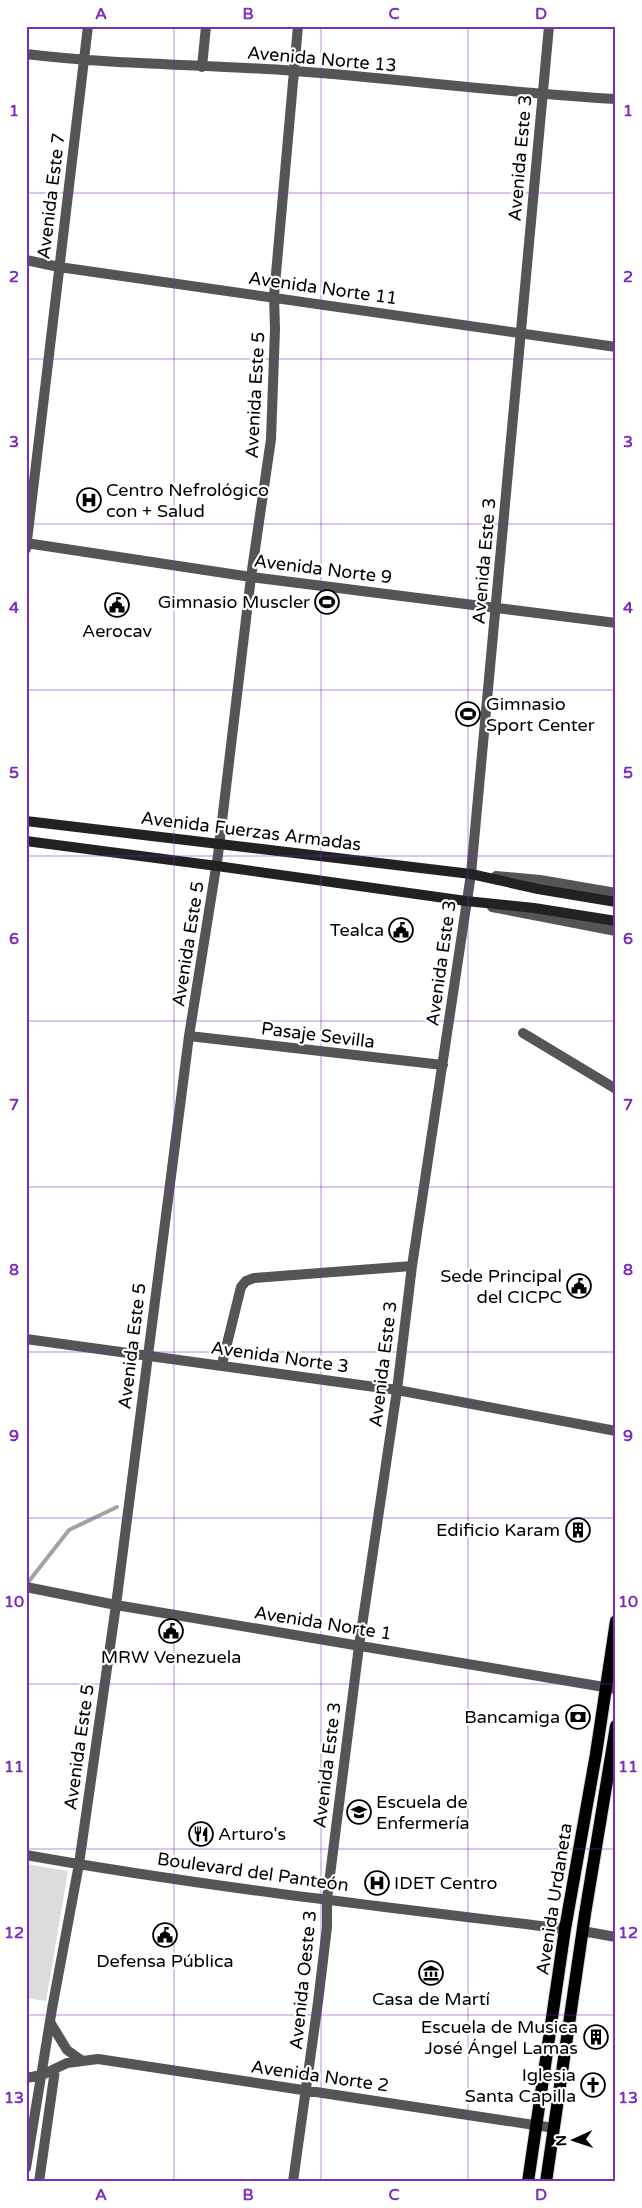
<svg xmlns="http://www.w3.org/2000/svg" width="642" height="2208" viewBox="0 0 642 2208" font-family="'Varela Round',sans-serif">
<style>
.green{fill:#dcdcdc}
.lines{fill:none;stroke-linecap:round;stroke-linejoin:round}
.stream{stroke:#a3a3a3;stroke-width:4}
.primary-casing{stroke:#dbdbdb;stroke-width:14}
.street{stroke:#555;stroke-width:10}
.secondary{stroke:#222;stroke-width:10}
.primary{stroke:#000;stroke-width:12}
.grid{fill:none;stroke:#7b2cbf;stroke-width:1;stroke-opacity:0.55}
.labels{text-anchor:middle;stroke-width:4.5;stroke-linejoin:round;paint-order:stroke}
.street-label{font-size:18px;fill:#000;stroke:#fff}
.poi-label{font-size:18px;fill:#000;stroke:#fff;text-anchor:end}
.neatline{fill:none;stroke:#7b2cbf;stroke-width:2}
.grid-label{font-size:16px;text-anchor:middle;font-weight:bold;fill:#7b2cbf}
</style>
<rect width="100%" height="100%" fill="#fff"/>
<!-- green -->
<path class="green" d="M 26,1864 L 68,1871 L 46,2001 L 26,1998 Z"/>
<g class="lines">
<!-- stream -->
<path class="stream" d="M 26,1585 L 69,1530 L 117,1507"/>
<!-- primary casing -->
<g class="primary-casing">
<path id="primary" d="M 528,2182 L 565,1929 L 596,1754 L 616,1621
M 546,2182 L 585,1914 L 616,1726"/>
</g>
<!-- street -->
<path class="street" d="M 26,54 C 116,65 205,64 295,71 C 402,79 508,93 616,99
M 202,67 L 206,26
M 26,260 L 59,267 L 616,347
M 26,543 L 251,577 L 616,623
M 26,549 L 88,26
M 496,876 L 540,880 L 616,893
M 492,907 L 616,931
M 523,1033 L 616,1089
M 189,1036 L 443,1065
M 26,1339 L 397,1390 L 616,1431
M 222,1364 L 241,1287 L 246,1281 L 254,1278 L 412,1266
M 26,1587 L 116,1605 L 616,1689
M 26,1855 C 205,1887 386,1907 565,1929
M 582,1931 L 616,1937
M 50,2022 L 67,2050 L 81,2060
M 26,2078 L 42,2075 L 67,2063 L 98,2059 L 554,2128
M 26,2168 L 52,2009 L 79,1864 L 116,1605 L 189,1036 L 218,855 L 251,577 L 271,439 L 275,329 L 274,296 L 298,26
M 39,2182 L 55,2070
M 293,2182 L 318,2002 L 327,1927 L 327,1899 L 359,1646 L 397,1390 L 412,1266 L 471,874 L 549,26"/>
<!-- secondary -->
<path class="secondary" d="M 26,821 L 471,874 L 538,889 L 616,902
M 26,841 L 217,866 L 466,901 L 534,908 L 616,921"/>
<!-- primary -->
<use href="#primary" class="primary"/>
</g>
<!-- grid -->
<path class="grid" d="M 174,26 L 174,2182M 321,26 L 321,2182M 468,26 L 468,2182M 26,193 L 616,193M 26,359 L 616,359M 26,524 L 616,524M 26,690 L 616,690M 26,856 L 616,856M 26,1021 L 616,1021M 26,1187 L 616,1187M 26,1352 L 616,1352M 26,1518 L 616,1518M 26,1684 L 616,1684M 26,1849 L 616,1849M 26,2015 L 616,2015"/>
<!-- icons -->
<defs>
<g id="hospital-ring" transform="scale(1.25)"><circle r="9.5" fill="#fff" stroke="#000" stroke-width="1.5"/><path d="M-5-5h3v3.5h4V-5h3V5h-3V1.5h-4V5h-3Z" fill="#000"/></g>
<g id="stadium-ring" transform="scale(1.25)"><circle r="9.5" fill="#fff" stroke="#000" stroke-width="1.5"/><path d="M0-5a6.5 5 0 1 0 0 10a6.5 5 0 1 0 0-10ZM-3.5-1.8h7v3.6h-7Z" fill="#000"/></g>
<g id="civic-ring" transform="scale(1.25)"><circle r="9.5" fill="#fff" stroke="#000" stroke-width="1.5"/><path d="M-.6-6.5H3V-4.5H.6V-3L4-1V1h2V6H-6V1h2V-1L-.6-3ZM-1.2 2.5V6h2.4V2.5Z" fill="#000"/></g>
<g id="building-ring" transform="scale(1.25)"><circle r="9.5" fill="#fff" stroke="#000" stroke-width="1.5"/><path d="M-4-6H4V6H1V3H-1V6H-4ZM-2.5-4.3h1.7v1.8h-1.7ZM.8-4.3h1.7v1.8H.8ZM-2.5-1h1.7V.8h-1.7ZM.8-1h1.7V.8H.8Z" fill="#000"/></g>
<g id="bank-ring" transform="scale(1.25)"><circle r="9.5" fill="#fff" stroke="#000" stroke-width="1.5"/><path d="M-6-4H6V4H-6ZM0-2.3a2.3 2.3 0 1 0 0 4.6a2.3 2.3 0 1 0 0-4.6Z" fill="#000"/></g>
<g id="university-ring" transform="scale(1.25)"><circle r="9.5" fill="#fff" stroke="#000" stroke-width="1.5"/><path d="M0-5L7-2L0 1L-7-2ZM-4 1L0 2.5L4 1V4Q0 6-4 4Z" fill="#000"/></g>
<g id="restaurant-ring" transform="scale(1.25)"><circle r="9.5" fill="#fff" stroke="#000" stroke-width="1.5"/><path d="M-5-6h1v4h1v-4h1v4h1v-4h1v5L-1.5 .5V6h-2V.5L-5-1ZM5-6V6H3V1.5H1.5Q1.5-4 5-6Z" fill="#000"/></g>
<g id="museum-ring" transform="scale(1.25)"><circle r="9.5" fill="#fff" stroke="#000" stroke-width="1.5"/><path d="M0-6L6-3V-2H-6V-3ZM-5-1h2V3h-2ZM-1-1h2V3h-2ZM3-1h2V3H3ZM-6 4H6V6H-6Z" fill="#000"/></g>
<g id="church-ring" transform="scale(1.25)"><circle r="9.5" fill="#fff" stroke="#000" stroke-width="1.5"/><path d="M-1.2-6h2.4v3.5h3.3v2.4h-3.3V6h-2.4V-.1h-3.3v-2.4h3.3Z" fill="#000"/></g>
</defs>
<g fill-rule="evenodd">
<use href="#hospital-ring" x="89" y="500"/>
<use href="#stadium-ring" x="327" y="602"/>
<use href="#civic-ring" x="117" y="605"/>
<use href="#stadium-ring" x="468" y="714"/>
<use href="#civic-ring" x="401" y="930"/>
<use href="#civic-ring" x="579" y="1286"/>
<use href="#building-ring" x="578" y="1530"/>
<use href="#civic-ring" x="171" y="1631"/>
<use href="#bank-ring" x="578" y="1717"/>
<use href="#university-ring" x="359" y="1812"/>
<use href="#restaurant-ring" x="201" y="1834"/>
<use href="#hospital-ring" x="377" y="1883"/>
<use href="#civic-ring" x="165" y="1935"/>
<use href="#museum-ring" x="431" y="1973"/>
<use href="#building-ring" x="596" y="2037"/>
<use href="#church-ring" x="593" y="2085"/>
</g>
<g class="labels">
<!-- street labels -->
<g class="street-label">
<text transform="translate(322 59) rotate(5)" y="6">Avenida Norte 13</text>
<text transform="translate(520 158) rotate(-85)" y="6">Avenida Este 3</text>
<text transform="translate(51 196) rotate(-83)" y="6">Avenida Este 7</text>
<text transform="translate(323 288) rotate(8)" y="6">Avenida Norte 11</text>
<text transform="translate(255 395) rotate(-87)" y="6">Avenida Este 5</text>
<text transform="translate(484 561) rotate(-85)" y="6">Avenida Este 3</text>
<text transform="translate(323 569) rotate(7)" y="6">Avenida Norte 9</text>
<text transform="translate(251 831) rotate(7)" y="6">Avenida Fuerzas Armadas</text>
<text transform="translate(188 944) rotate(-81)" y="6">Avenida Este 5</text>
<text transform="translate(441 963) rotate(-82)" y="6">Avenida Este 3</text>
<text transform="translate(318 1035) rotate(7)" y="6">Pasaje Sevilla</text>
<text transform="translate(132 1346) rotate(-83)" y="6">Avenida Este 5</text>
<text transform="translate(280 1357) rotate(8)" y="6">Avenida Norte 3</text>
<text transform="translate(383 1364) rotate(-83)" y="6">Avenida Este 3</text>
<text transform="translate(323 1623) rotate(9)" y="6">Avenida Norte 1</text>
<text transform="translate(79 1747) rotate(-82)" y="6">Avenida Este 5</text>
<text transform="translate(327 1765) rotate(-83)" y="6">Avenida Este 3</text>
<text transform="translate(253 1872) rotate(8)" y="6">Boulevard del Panteón</text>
<text transform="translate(554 1899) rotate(-81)" y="6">Avenida Urdaneta</text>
<text transform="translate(303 1980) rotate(-84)" y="6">Avenida Oeste 3</text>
<text transform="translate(320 2076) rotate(8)" y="6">Avenida Norte 2</text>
</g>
<!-- poi labels -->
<g class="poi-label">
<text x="106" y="496" text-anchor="start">Centro Nefrológico<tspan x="106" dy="21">con + Salud</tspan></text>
<text x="310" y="608">Gimnasio Muscler</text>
<text x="117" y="637" text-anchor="middle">Aerocav</text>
<text x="486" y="710" text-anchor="start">Gimnasio<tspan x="486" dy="21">Sport Center</tspan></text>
<text x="384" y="936">Tealca</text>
<text x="562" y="1282">Sede Principal<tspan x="562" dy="21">del CICPC</tspan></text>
<text x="560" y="1536">Edificio Karam</text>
<text x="171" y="1663" text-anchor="middle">MRW Venezuela</text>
<text x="560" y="1723">Bancamiga</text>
<text x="376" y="1808" text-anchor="start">Escuela de<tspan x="376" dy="21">Enfermería</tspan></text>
<text x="218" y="1840" text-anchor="start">Arturo's</text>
<text x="394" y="1889" text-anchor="start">IDET Centro</text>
<text x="165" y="1967" text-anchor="middle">Defensa Pública</text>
<text x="431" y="2005" text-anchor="middle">Casa de Martí</text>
<text x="578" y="2033">Escuela de Musica<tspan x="578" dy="21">José Ángel Lamas</tspan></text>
<text x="576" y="2081">Iglesia<tspan x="576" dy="21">Santa Capilla</tspan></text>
</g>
</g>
<!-- border -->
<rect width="642" height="2208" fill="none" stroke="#ffffff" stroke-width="55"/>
<!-- north arrow -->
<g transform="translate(574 2140) rotate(267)" stroke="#ffffff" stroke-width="4" paint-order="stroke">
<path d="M0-4L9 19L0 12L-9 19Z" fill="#000000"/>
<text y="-8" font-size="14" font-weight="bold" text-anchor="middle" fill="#000000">N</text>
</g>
<rect x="28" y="28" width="586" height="2152" class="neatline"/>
<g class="grid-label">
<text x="101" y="19">A</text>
<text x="248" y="19">B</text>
<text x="394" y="19">C</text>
<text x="541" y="19">D</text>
<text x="14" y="116">1</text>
<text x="628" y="116">1</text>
<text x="14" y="282">2</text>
<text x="628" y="282">2</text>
<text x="14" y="447">3</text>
<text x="628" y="447">3</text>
<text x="14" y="613">4</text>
<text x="628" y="613">4</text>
<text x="14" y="778">5</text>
<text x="628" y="778">5</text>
<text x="14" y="944">6</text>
<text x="628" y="944">6</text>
<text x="14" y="1110">7</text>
<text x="628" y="1110">7</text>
<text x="14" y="1275">8</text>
<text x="628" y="1275">8</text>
<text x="14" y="1441">9</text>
<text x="628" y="1441">9</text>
<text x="14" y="1607">10</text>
<text x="628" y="1607">10</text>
<text x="14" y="1772">11</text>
<text x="628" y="1772">11</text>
<text x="14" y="1938">12</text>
<text x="628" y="1938">12</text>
<text x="14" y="2103">13</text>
<text x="628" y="2103">13</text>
<text x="101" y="2200">A</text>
<text x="248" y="2200">B</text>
<text x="394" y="2200">C</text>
<text x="541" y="2200">D</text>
</g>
</svg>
